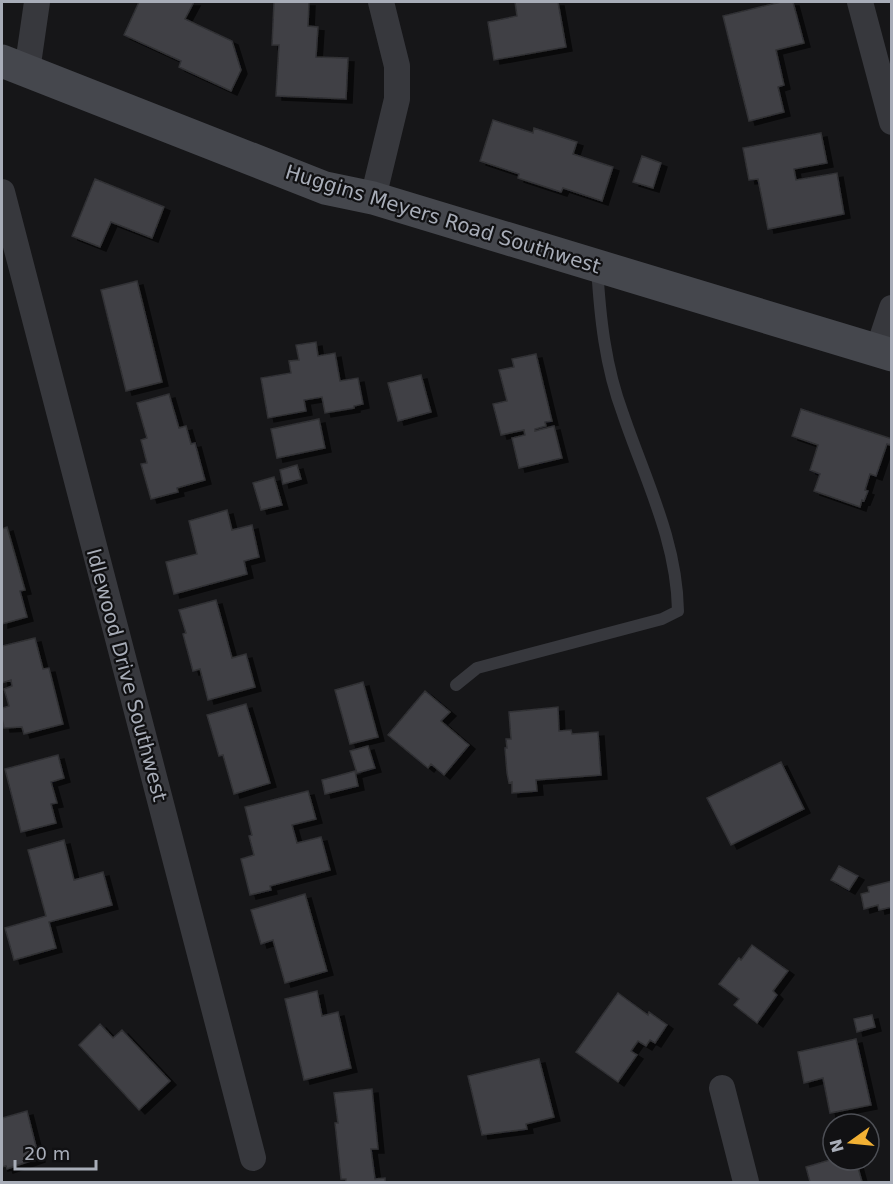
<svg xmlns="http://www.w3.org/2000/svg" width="893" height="1184" viewBox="0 0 893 1184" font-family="'DejaVu Sans',sans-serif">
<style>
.building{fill:#404145;stroke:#303034;stroke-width:1.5;filter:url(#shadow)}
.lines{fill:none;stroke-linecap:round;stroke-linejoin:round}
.lane{stroke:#37383d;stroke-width:12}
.street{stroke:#37383d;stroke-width:26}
.secondary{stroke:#45474d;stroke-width:33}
.labels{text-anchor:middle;stroke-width:4.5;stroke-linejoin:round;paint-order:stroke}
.street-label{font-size:20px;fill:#a8adb8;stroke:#111113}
</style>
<defs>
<filter id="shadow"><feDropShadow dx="6" dy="4" stdDeviation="0" flood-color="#0009"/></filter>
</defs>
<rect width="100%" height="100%" fill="#161618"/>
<!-- building -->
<path class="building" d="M 139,2 L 194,2 L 185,19 L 232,41 L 241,70 L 231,91 L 179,67 L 181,61 L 124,35 Z
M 274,2 L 309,2 L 308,26 L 318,27 L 316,57 L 348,58 L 346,99 L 276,96 L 279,45 L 272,45 Z
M 515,2 L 558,2 L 566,47 L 494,60 L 488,22 L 517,16 Z
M 781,2 L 793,2 L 804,43 L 776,50 L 784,85 L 778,87 L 784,112 L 749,121 L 723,16 Z
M 493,120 L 533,133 L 534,128 L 577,142 L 573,154 L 613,167 L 602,201 L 563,188 L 561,192 L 518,178 L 519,174 L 480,161 Z
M 821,133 L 827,163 L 794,169 L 796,180 L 837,173 L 844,214 L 768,229 L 758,179 L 749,180 L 743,148 Z
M 642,156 L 661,163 L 653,188 L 633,182 Z
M 95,179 L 164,207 L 152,238 L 111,222 L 100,247 L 72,236 Z
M 137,281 L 162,382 L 126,391 L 101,290 Z
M 316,342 L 318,356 L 335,353 L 340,381 L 358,378 L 363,404 L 354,406 L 354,408 L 325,413 L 322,397 L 304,400 L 306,411 L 268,418 L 261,378 L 291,373 L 289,361 L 299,360 L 296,345 Z
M 536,354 L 552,421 L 545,422 L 546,426 L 535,429 L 535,431 L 554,426 L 562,458 L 519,468 L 512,438 L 525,435 L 524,430 L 501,435 L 493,404 L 507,401 L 499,370 L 514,367 L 512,359 Z
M 421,375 L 431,412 L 398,421 L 388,383 Z
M 169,394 L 179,428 L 186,426 L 191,444 L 195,443 L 205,480 L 177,488 L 178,492 L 151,499 L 141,464 L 147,463 L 141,440 L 147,438 L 137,403 Z
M 801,409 L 892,439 L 890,445 L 887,444 L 876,476 L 870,474 L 865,490 L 868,491 L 864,501 L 862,500 L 860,507 L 814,491 L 820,474 L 810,470 L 818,445 L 792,436 Z
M 319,419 L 325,448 L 277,458 L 271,429 Z
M 297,465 L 301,479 L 283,484 L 280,470 Z
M 274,477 L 282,505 L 261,510 L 253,483 Z
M 227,510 L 232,530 L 252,525 L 259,557 L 244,561 L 247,574 L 174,594 L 166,562 L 197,554 L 189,521 Z
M 7,527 L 25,590 L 20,591 L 27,617 L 2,624 L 2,529 Z
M 216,600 L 232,658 L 246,654 L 255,687 L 208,700 L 200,669 L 193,671 L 183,634 L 186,633 L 179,610 Z
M 35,638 L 43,669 L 49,668 L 63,724 L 24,734 L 22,727 L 4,728 L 2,718 L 2,708 L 9,706 L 4,689 L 12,686 L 11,680 L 2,683 L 2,646 Z
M 363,682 L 378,737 L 350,744 L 335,690 Z
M 425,691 L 450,712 L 441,721 L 469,745 L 444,775 L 431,764 L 428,768 L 388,735 Z
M 246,704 L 270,783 L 234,794 L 223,755 L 219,756 L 207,715 Z
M 558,707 L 559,731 L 571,730 L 572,734 L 598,732 L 601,775 L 536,780 L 537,791 L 512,793 L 512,782 L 509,783 L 507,773 L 505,748 L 507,748 L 506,739 L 511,739 L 509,712 Z
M 368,746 L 375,768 L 357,773 L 350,751 Z
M 58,755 L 64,778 L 51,782 L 57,803 L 51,804 L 56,823 L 21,832 L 5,769 Z
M 781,762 L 804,809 L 731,845 L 707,798 Z
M 355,771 L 358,786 L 325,794 L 322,780 Z
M 308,791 L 316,819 L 292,825 L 297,843 L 321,837 L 330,870 L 270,886 L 271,890 L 250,895 L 241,859 L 254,855 L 249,836 L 252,835 L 245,807 Z
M 64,840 L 74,880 L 103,872 L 112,905 L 49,922 L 56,948 L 14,960 L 5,928 L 46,916 L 28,850 Z
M 839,866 L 858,876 L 849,890 L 831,880 Z
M 892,881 L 892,907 L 879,910 L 878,905 L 864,909 L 861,894 L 869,892 L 868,887 Z
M 305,894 L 327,971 L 285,983 L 273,940 L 261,944 L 251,910 Z
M 752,945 L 788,971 L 773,991 L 777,995 L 757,1023 L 734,1005 L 739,999 L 719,984 L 739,958 L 741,960 Z
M 317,991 L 322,1016 L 338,1012 L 351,1068 L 304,1080 L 285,999 Z
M 618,993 L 648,1015 L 649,1012 L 667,1025 L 655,1043 L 650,1040 L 646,1046 L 638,1041 L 631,1051 L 637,1055 L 618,1082 L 576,1052 Z
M 872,1015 L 875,1027 L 857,1032 L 854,1019 Z
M 100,1024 L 113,1038 L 122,1030 L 170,1081 L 139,1110 L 79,1045 Z
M 856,1039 L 871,1105 L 830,1113 L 823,1078 L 804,1083 L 798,1052 Z
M 539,1059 L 554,1117 L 526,1124 L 527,1129 L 482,1135 L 468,1076 Z
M 372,1089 L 378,1149 L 371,1149 L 375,1179 L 385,1178 L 385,1182 L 346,1182 L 346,1179 L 341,1179 L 335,1123 L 338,1123 L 334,1093 Z
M 27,1111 L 39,1158 L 7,1169 L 6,1166 L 2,1167 L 2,1118 Z
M 833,1159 L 856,1160 L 862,1182 L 810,1182 L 806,1167 Z"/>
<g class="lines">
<!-- lane -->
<path class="lane" d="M 456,685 L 477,668 L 662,619 L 678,611 C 677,541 645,479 623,414 C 605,366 600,317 597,266"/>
<!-- street -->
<path class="street" d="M 860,2 L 892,122
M 27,71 L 37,2
M 2,192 L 253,1158
M 373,198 L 397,99 L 397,66 L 381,2
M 878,350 L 892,308
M 722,1088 L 746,1182"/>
<!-- secondary -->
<path class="secondary" d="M 2,61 L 325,188 L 373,198 L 892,355"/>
</g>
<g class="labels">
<!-- street labels -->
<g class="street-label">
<text transform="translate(443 219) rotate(17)" y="7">Huggins Meyers Road Southwest</text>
<text transform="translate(127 675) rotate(75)" y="7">Idlewood Drive Southwest</text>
</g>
</g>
<!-- border -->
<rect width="893" height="1184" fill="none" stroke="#a8adb8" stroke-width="6"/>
<!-- north arrow -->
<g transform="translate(851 1142) rotate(255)"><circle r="28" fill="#111113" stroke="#4d4f55" stroke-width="1.5"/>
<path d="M0-4.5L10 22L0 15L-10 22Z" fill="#f2b134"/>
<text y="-9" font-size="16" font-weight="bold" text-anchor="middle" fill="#a8adb8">N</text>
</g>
<!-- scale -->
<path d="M15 1160v9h81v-9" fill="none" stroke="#a8adb8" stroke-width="3"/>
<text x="24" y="1160" font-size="18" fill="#a8adb8" stroke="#111113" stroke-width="4.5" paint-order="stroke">20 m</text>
</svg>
